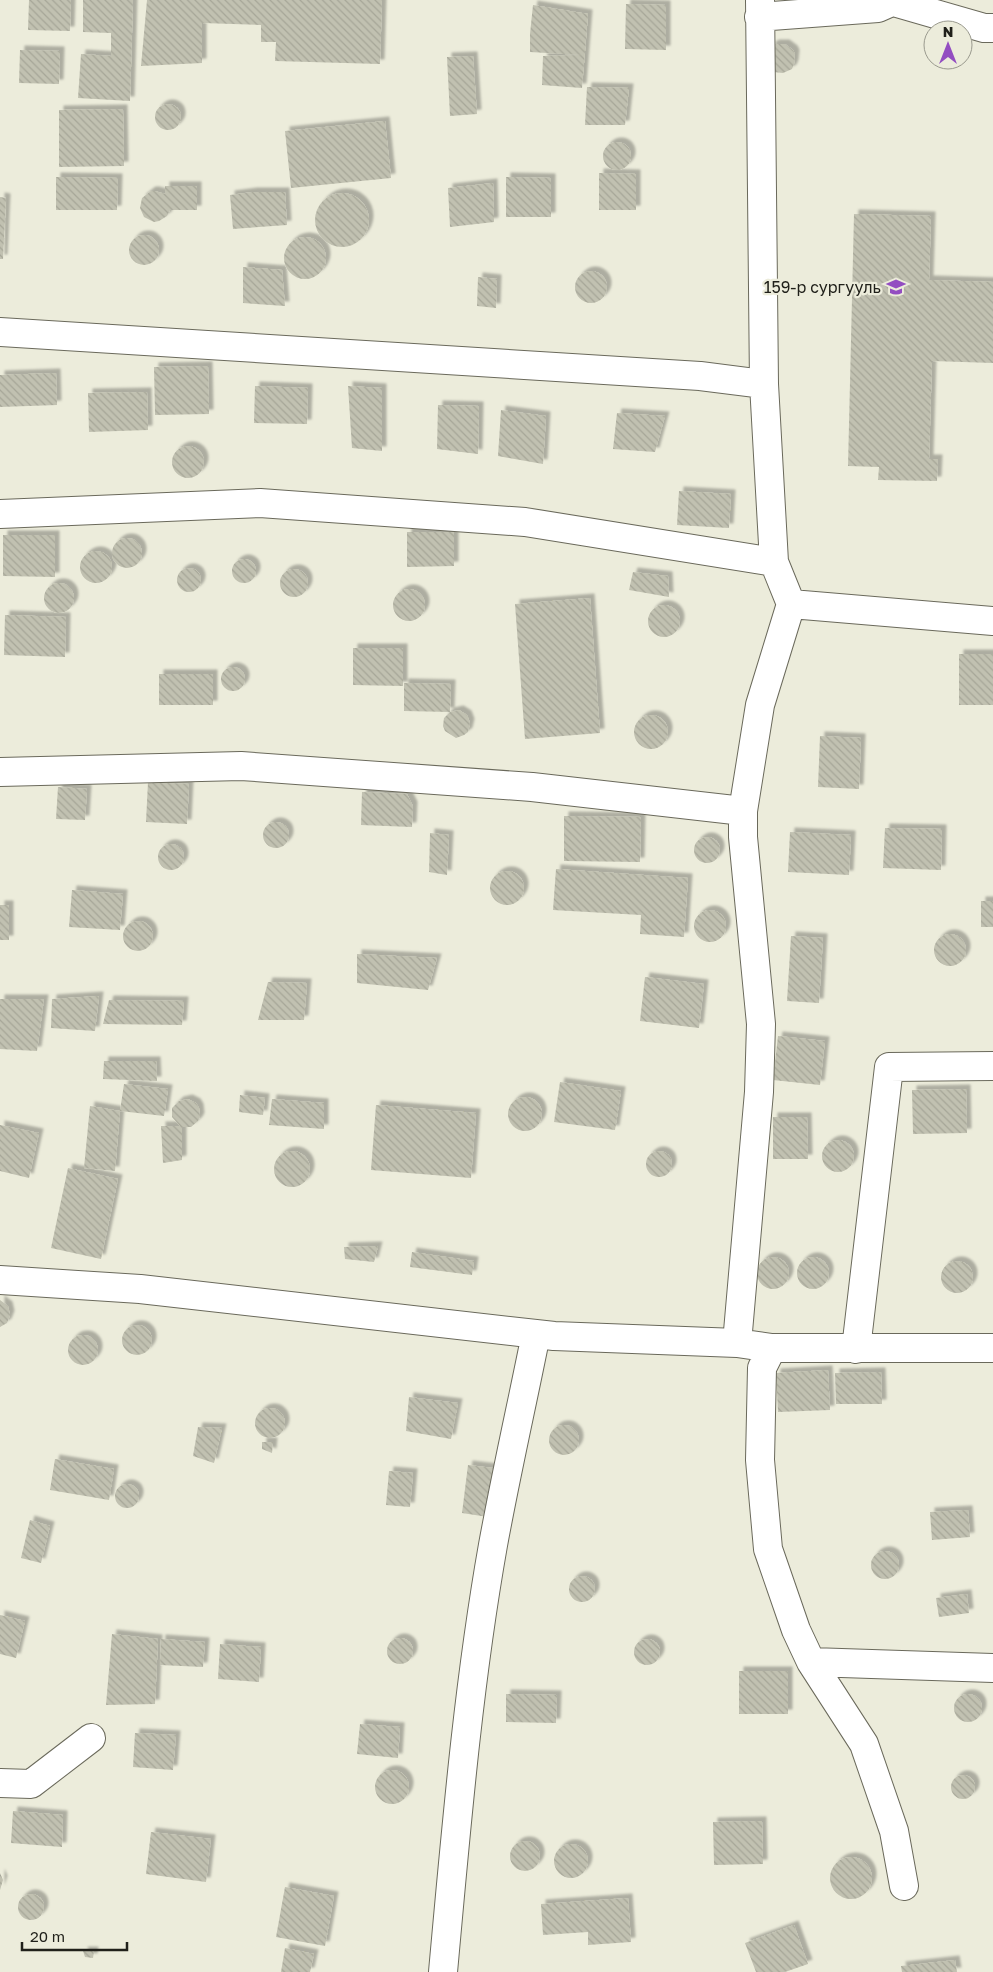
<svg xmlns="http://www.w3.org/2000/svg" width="993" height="1972" viewBox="0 0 993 1972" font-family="'Golos Text',sans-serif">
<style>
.building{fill:url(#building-back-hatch);filter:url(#shadow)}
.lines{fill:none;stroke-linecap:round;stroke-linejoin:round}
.minor-casing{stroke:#6a695b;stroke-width:30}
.minor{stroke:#fff;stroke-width:28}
.labels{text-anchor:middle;stroke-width:4.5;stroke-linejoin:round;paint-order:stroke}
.poi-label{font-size:16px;fill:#20201a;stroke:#ececdb;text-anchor:end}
</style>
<defs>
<pattern id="building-back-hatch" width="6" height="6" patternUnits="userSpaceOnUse" patternTransform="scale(1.25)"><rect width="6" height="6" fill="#c1c1b1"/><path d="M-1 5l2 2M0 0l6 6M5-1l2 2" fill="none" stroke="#a6a698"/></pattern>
<filter id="shadow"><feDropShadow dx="4.5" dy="-4.5" stdDeviation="1" flood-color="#0004"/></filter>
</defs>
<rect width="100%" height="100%" fill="#ececdb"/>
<!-- building -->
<path class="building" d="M 29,0 L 71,0 L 70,31 L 28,30 Z
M 83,0 L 133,0 L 130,101 L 78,98 L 81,54 L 111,56 L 111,33 L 83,32 Z
M 147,0 L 382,0 L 380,64 L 275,61 L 276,42 L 261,42 L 261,25 L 202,23 L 202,63 L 141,66 Z
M 626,4 L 666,5 L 666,50 L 625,49 Z
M 533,5 L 588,14 L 582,88 L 542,85 L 543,56 L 582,55 L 530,52 L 530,34 Z
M 775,44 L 785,44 L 793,50 L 795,54 L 794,64 L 792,69 L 783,73 L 773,72 L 771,46 Z
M 20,50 L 60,51 L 59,84 L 19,83 Z
M 473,56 L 477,114 L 450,116 L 447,57 Z
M 587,87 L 629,88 L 625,125 L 585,125 Z
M155 117a13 13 0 1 1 26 0a13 13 0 1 1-26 0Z
M 123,109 L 124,166 L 59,167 L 59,110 Z
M 385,121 L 391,178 L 291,188 L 285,131 Z
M603 156a14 14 0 1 1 28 0a14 14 0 1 1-28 0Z
M 599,173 L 636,174 L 636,210 L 599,210 Z
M 56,177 L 118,178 L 117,210 L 56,210 Z
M 506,177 L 551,178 L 551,217 L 506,217 Z
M 493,183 L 494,222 L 450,227 L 448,188 Z
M 165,186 L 197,186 L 197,210 L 170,210 L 167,216 L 159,221 L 154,222 L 144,217 L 140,208 L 142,198 L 151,191 L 155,191 L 165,194 Z
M 253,192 L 285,192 L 287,225 L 233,229 L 230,195 Z
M315 220a27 27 0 1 1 54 0a27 27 0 1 1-54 0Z
M 0,197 L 6,198 L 3,259 L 0,259 Z
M 854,214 L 931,216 L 929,280 L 993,282 L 993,363 L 932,361 L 929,459 L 938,459 L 937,481 L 878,480 L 879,467 L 848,466 Z
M129 250a15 15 0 1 1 30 0a15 15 0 1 1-30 0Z
M284 258a21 21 0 1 1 42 0a21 21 0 1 1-42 0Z
M 243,267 L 282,270 L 285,306 L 243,303 Z
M575 287a16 16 0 1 1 32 0a16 16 0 1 1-32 0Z
M 478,277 L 497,279 L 496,308 L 477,306 Z
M 208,366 L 209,414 L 155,415 L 154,367 Z
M 56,373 L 57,405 L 0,407 L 0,375 Z
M 255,386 L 308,388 L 307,424 L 254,423 Z
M 348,386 L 382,388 L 382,451 L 352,448 Z
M 147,392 L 148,430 L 89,432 L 88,393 Z
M 438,405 L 479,406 L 478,454 L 437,449 Z
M 501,410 L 546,416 L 543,464 L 498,456 Z
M 617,413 L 665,416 L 655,452 L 613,449 Z
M172 462a16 16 0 1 1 32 0a16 16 0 1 1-32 0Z
M 679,491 L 731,494 L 729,528 L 677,525 Z
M 407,532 L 454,532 L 454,566 L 407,567 Z
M 3,535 L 55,535 L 55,577 L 3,576 Z
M112 553a15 15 0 1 1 30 0a15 15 0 1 1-30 0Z
M80 567a16 16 0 1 1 32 0a16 16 0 1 1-32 0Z
M232 571a12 12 0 1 1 24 0a12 12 0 1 1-24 0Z
M177 580a12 12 0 1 1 24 0a12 12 0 1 1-24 0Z
M280 583a14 14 0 1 1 28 0a14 14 0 1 1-28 0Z
M 633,572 L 668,576 L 669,597 L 629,590 Z
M44 598a15 15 0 1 1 30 0a15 15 0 1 1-30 0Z
M393 605a16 16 0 1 1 32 0a16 16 0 1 1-32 0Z
M 590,598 L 600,733 L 525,739 L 515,604 Z
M648 621a16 16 0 1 1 32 0a16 16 0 1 1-32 0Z
M 5,615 L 66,617 L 65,657 L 4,655 Z
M 353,648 L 403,648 L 403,686 L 353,685 Z
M 959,654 L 993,654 L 993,705 L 959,705 Z
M221 679a12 12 0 1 1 24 0a12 12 0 1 1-24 0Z
M 159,674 L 213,674 L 213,705 L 159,705 Z
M 404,683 L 451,684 L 450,712 L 459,710 L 467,715 L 470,723 L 468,732 L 464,735 L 456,738 L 445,731 L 443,726 L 444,718 L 450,712 L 404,711 Z
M634 732a17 17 0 1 1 34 0a17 17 0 1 1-34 0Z
M 820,736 L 861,738 L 859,789 L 818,787 Z
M 148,782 L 189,784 L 187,824 L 146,822 Z
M 58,787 L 87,789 L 85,820 L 56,819 Z
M 362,792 L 407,794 L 413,806 L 412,827 L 361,825 Z
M 564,816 L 641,817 L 640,862 L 564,861 Z
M263 835a13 13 0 1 1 26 0a13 13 0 1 1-26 0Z
M 885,828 L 942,829 L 941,870 L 883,868 Z
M 790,832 L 851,835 L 849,875 L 788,872 Z
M 430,833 L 449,835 L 447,875 L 429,872 Z
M694 850a13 13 0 1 1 26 0a13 13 0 1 1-26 0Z
M158 857a13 13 0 1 1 26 0a13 13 0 1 1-26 0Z
M 556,869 L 688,878 L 684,937 L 640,934 L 641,915 L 553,910 Z
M490 888a17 17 0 1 1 34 0a17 17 0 1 1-34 0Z
M 72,890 L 123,894 L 120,930 L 69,927 Z
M 981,901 L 993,901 L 993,927 L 981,927 Z
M 0,905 L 9,905 L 9,940 L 0,940 Z
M694 926a16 16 0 1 1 32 0a16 16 0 1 1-32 0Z
M123 936a15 15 0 1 1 30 0a15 15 0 1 1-30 0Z
M934 950a16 16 0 1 1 32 0a16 16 0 1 1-32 0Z
M 791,936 L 823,938 L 819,1003 L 787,1001 Z
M 357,954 L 437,958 L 428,990 L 357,983 Z
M 645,977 L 704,984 L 699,1028 L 640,1021 Z
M 268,982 L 307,983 L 304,1020 L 258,1020 Z
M 99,996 L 95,1031 L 51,1028 L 52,999 Z
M 0,999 L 44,999 L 37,1051 L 0,1049 Z
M 109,1000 L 184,1001 L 182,1025 L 103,1024 Z
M 778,1036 L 825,1041 L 820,1085 L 773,1080 Z
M 104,1061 L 156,1061 L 157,1081 L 103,1079 Z
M 560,1082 L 621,1091 L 615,1130 L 554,1122 Z
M 124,1084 L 168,1089 L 164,1116 L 120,1111 Z
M 966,1089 L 967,1133 L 913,1134 L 912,1090 Z
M 240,1095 L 265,1098 L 263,1115 L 239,1112 Z
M508 1114a17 17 0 1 1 34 0a17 17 0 1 1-34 0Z
M 188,1099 L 196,1103 L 199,1108 L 200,1117 L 198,1121 L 191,1127 L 182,1127 L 182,1160 L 163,1163 L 161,1126 L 180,1126 L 172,1117 L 172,1108 L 179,1101 Z
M 272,1099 L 324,1103 L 324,1129 L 269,1125 Z
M 376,1105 L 476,1113 L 471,1178 L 371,1170 Z
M 90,1106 L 120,1111 L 115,1171 L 84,1168 Z
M 773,1117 L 807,1117 L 808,1159 L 773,1159 Z
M 0,1125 L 39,1133 L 29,1178 L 0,1171 Z
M822 1156a16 16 0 1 1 32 0a16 16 0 1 1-32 0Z
M274 1169a18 18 0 1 1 36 0a18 18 0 1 1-36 0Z
M646 1164a13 13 0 1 1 26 0a13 13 0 1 1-26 0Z
M 68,1168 L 118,1179 L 101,1259 L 51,1248 Z
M 378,1246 L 374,1262 L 345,1259 L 344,1247 Z
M 412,1252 L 474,1261 L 472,1275 L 410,1267 Z
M797 1273a16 16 0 1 1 32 0a16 16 0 1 1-32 0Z
M757 1273a16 16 0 1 1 32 0a16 16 0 1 1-32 0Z
M941 1277a16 16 0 1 1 32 0a16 16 0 1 1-32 0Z
M 0,1300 L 8,1306 L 10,1315 L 7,1323 L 0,1327 Z
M122 1340a15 15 0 1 1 30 0a15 15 0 1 1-30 0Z
M68 1350a15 15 0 1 1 30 0a15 15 0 1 1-30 0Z
M 828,1370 L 830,1410 L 778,1412 L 776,1373 Z
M 881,1372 L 882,1404 L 836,1404 L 835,1373 Z
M 409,1397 L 458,1403 L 451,1439 L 406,1431 Z
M255 1423a15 15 0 1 1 30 0a15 15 0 1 1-30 0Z
M549 1440a15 15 0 1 1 30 0a15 15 0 1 1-30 0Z
M 198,1427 L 222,1428 L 214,1463 L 193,1456 Z
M 262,1442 L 273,1442 L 272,1453 L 262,1449 Z
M 55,1459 L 114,1469 L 109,1500 L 50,1490 Z
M 468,1465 L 493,1468 L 488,1517 L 462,1513 Z
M 389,1471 L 413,1473 L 410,1507 L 386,1505 Z
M115 1496a12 12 0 1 1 24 0a12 12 0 1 1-24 0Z
M 968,1510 L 970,1537 L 932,1540 L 930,1512 Z
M 30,1520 L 50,1526 L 41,1563 L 21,1558 Z
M871 1565a14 14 0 1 1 28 0a14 14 0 1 1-28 0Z
M569 1589a13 13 0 1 1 26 0a13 13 0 1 1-26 0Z
M 967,1594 L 969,1613 L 939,1617 L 936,1598 Z
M 0,1615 L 25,1621 L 16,1658 L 0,1654 Z
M 112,1634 L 158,1639 L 155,1704 L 106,1705 Z
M387 1651a13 13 0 1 1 26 0a13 13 0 1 1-26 0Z
M 161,1639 L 205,1642 L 203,1667 L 160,1665 Z
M634 1652a13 13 0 1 1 26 0a13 13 0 1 1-26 0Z
M 220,1644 L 261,1647 L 259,1682 L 218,1679 Z
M 739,1671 L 788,1671 L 788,1714 L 739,1714 Z
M 506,1694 L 557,1695 L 556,1723 L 506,1722 Z
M954 1708a14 14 0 1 1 28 0a14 14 0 1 1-28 0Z
M 360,1724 L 400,1727 L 398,1758 L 357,1754 Z
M 135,1733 L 176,1735 L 173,1770 L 133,1767 Z
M375 1787a17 17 0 1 1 34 0a17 17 0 1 1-34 0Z
M951 1787a12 12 0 1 1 24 0a12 12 0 1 1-24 0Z
M 13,1811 L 63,1815 L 62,1847 L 11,1843 Z
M 762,1821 L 763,1864 L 714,1865 L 713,1822 Z
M 151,1832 L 211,1839 L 206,1882 L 146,1874 Z
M510 1856a15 15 0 1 1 30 0a15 15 0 1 1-30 0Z
M554 1861a17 17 0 1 1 34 0a17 17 0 1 1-34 0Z
M830 1878a21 21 0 1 1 42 0a21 21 0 1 1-42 0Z
M 0,1873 L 3,1880 L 0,1890 Z
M 285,1887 L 334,1896 L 325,1946 L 276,1937 Z
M18 1907a13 13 0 1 1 26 0a13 13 0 1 1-26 0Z
M 628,1898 L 631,1942 L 588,1945 L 588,1932 L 543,1935 L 541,1904 Z
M 794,1925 L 808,1964 L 785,1972 L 756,1972 L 745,1943 Z
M 285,1948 L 314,1954 L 310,1972 L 281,1972 Z
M 83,1951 L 94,1951 L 93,1958 L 85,1957 Z
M 955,1960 L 957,1972 L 902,1972 L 901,1966 Z"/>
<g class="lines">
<!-- minor casing -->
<g class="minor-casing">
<path id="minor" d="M 894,2 L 984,28 L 993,28
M 759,17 L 878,8 L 896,0
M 0,332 L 700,376 L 764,384 L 760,0
M 764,384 L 774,562
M 0,514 L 260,503 L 525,522 L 774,562 L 791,604 L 760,705 L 743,811 L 743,837 L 761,1024 L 759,1092 L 737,1343
M 791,604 L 993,621
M 0,772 L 241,766 L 532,787 L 743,811
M 0,1280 L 140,1289 L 554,1336 L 737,1343 L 772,1348 L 993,1348
M 772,1348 L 762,1368 L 760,1460 L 768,1549 L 796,1630 L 811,1662 L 864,1744 L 894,1831 L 904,1886
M 856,1349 L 889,1067 L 993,1066
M 811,1662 L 993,1668
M 0,1783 L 31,1784 L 91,1738
M 443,1972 C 456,1830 468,1686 493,1545 C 506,1474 522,1404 536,1334"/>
</g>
<!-- minor -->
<use href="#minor" class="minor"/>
</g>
<!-- icons -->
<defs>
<g id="school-bare" transform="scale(1.5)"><path d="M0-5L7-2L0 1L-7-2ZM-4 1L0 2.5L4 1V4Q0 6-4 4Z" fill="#934dc1" stroke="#ececdb" stroke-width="2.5" paint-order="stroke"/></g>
</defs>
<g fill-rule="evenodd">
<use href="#school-bare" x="896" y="287"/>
</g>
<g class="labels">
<!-- poi labels -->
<g class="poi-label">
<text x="881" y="293">159-р сургууль</text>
</g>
</g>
<!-- north arrow -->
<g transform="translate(948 45)"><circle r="24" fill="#ececdb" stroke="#9a9a8e"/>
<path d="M0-4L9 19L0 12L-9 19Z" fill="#934dc1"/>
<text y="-8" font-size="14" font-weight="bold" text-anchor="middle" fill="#20201a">N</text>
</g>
<!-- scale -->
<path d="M22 1942v8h105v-8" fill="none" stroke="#20201a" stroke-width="2.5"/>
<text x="30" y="1942" font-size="15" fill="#20201a" stroke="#ececdb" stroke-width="4" paint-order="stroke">20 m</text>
</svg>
